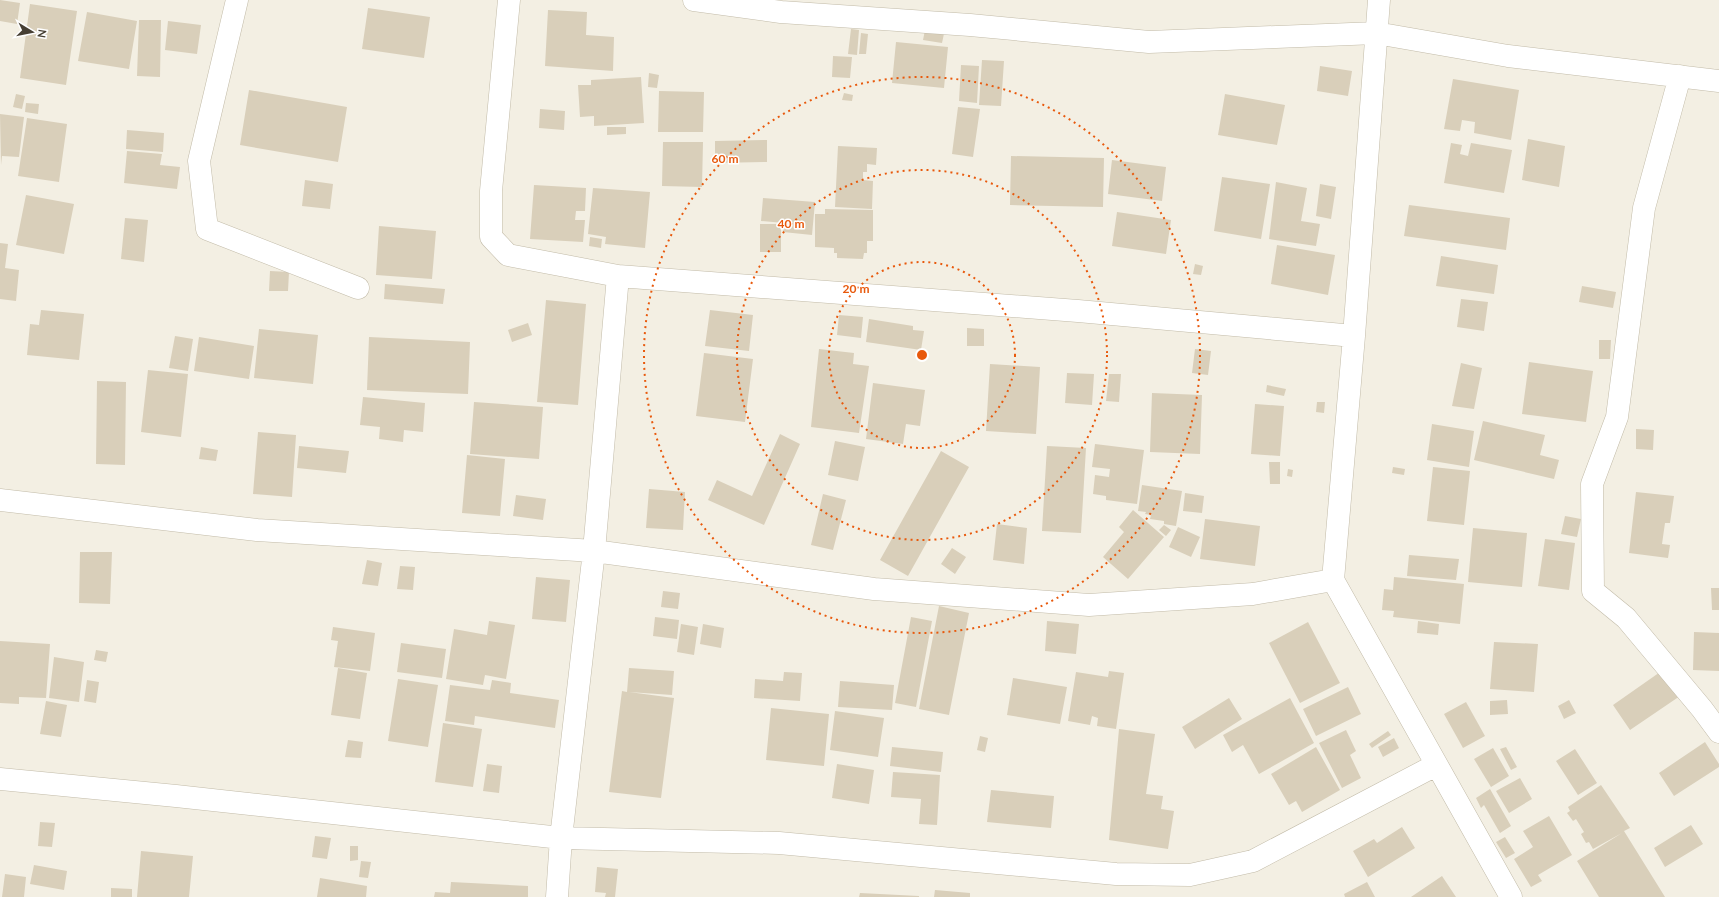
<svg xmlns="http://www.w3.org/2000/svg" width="1719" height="897" viewBox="0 0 1719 897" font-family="Lato,sans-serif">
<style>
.building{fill:#d9cfba}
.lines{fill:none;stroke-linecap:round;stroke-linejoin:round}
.minor-casing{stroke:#c2bba8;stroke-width:23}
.minor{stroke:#fff;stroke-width:22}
.ring{fill:none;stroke:#e8590c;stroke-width:2;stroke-dasharray:2 4}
.centre{fill:#e8590c;stroke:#fff;stroke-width:2}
.ring-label{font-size:12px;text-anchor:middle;font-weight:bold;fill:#e8590c;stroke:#fff;stroke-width:3;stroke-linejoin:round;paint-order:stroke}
</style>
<rect width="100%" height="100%" fill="#f3efe3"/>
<!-- building -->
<path class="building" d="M 0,0 L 20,3 L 17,24 L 0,21 Z
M 30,4 L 77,11 L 66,85 L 20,78 Z
M 368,8 L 430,17 L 424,58 L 362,49 Z
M 548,10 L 587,12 L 586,35 L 614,37 L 613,71 L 545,66 Z
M 87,12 L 137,21 L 129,69 L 78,61 Z
M 139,20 L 161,20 L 160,77 L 137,76 Z
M 168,21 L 201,25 L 197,54 L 165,50 Z
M 926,25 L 945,29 L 942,43 L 923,40 Z
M 851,29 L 859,30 L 857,55 L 848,54 Z
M 861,33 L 868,34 L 866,54 L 859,54 Z
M 896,42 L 948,47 L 944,88 L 892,83 Z
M 833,56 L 852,57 L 850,78 L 832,77 Z
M 982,60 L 1004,61 L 1001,106 L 979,105 Z
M 961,65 L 979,66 L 977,103 L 959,101 Z
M 1320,66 L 1352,71 L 1348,96 L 1317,91 Z
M 649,73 L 659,75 L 657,88 L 648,87 Z
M 641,77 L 644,123 L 594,126 L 594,116 L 580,117 L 578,85 L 591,85 L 591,80 Z
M 1453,79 L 1519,90 L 1511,140 L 1474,133 L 1475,122 L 1462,120 L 1460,131 L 1444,129 Z
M 249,90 L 347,107 L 338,162 L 240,145 Z
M 659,91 L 704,92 L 703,132 L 658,132 Z
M 844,93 L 853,95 L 852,101 L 842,100 Z
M 16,94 L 25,96 L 22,109 L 13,107 Z
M 1225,94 L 1285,105 L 1277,145 L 1218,135 Z
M 26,103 L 39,104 L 38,114 L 25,112 Z
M 958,107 L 980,109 L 973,157 L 952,154 Z
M 540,109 L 565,111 L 564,130 L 539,128 Z
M 0,114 L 24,117 L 19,157 L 2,156 L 1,165 Z
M 27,118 L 67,124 L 59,182 L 18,176 Z
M 607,127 L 626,127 L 626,134 L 607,135 Z
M 127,130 L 164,133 L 163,152 L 126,149 Z
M 1528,139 L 1565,146 L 1559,187 L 1522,180 Z
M 767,140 L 767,162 L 715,163 L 715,141 Z
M 663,142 L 703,142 L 702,187 L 662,186 Z
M 1451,143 L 1462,145 L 1460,154 L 1468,156 L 1471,143 L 1512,150 L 1504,193 L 1444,183 Z
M 838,146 L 877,148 L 876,165 L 867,164 L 867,172 L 863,172 L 863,180 L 873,181 L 872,209 L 835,207 Z
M 127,151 L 162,154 L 160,165 L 180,167 L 177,189 L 124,183 Z
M 1011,156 L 1104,158 L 1103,207 L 1010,205 Z
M 1112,160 L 1166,167 L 1162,201 L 1108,194 Z
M 1222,177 L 1270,184 L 1261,239 L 1214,231 Z
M 305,180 L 333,184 L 330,209 L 302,206 Z
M 1276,182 L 1307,188 L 1301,221 L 1320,224 L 1316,246 L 1269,239 Z
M 1320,184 L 1336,187 L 1331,219 L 1316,216 Z
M 534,185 L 586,188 L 585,211 L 576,211 L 575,220 L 585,220 L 583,242 L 530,239 Z
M 593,188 L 650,192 L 645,248 L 605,244 L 606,237 L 588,234 Z
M 26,195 L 74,204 L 64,254 L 16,245 Z
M 763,198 L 815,202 L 812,235 L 783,232 L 784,223 L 761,221 Z
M 1409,205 L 1510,218 L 1506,250 L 1404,236 Z
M 825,209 L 873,210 L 873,241 L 867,241 L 867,253 L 864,253 L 863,259 L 837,258 L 837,253 L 834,253 L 834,248 L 815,247 L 815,214 L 825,214 Z
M 1117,212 L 1171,220 L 1166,254 L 1112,246 Z
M 125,218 L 148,220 L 144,262 L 121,259 Z
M 760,224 L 781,224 L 781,252 L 760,252 Z
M 379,226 L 436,231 L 432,279 L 376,275 Z
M 590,237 L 602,239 L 601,248 L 589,246 Z
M 0,243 L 8,244 L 5,268 L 19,270 L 16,301 L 0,299 Z
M 1277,245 L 1335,255 L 1328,295 L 1271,284 Z
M 1441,256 L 1498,265 L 1494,294 L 1436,286 Z
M 1195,264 L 1203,266 L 1201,275 L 1193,274 Z
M 270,271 L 289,272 L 288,291 L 269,291 Z
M 385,284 L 445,289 L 443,304 L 384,299 Z
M 1582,286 L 1616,292 L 1613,308 L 1579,302 Z
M 1461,299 L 1488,302 L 1484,331 L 1457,327 Z
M 546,300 L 586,304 L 578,405 L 537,402 Z
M 41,310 L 84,314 L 79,360 L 27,355 L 30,324 L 39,325 Z
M 710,310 L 753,315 L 749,351 L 705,346 Z
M 839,315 L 863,317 L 861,338 L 837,335 Z
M 869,319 L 913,326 L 913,330 L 924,331 L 921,350 L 866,342 Z
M 528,323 L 532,335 L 512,342 L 508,330 Z
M 967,328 L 984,329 L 984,346 L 967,346 Z
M 259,329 L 318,335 L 313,384 L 254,378 Z
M 175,336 L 193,339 L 188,371 L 169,368 Z
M 199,337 L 254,346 L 249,379 L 194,371 Z
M 369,337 L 470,342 L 468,394 L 367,390 Z
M 1599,340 L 1611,340 L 1610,359 L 1599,359 Z
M 819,349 L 854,353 L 853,364 L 869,366 L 859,433 L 811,427 Z
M 1195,349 L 1211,351 L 1208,375 L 1192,373 Z
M 704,353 L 753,359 L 745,422 L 696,416 Z
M 1529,362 L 1593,371 L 1586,422 L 1522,414 Z
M 1461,363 L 1482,368 L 1474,409 L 1452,406 Z
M 990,364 L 1040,367 L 1036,434 L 986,431 Z
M 148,370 L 188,374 L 181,437 L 141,432 Z
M 1067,373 L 1094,374 L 1092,405 L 1065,403 Z
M 1109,374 L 1121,374 L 1119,402 L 1106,401 Z
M 97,381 L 126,382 L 125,465 L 96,464 Z
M 873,383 L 925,390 L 920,426 L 906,424 L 903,444 L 866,439 Z
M 1267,385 L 1286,389 L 1284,396 L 1266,392 Z
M 1152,393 L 1202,395 L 1200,454 L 1150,452 Z
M 363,397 L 425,403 L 423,432 L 404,430 L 403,442 L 379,439 L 380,427 L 360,425 Z
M 474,402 L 543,407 L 539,459 L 470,454 Z
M 1317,402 L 1325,402 L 1324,413 L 1316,412 Z
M 1255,404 L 1284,406 L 1280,456 L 1251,454 Z
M 1483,421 L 1545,435 L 1540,455 L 1559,460 L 1554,479 L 1474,460 Z
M 1432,424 L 1474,431 L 1469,467 L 1427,460 Z
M 1636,429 L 1654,430 L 1653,450 L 1636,449 Z
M 258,432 L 296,435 L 292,497 L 253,494 Z
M 780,434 L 800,444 L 764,525 L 708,500 L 717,480 L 752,496 Z
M 835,441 L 865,447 L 858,481 L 828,475 Z
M 1095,444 L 1144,450 L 1137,504 L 1106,500 L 1106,496 L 1093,494 L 1095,475 L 1109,477 L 1110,469 L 1092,467 Z
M 299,446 L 349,451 L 346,473 L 297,468 Z
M 1047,446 L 1086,448 L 1081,533 L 1042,531 Z
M 201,447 L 218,450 L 216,461 L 199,459 Z
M 941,451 L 969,467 L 908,576 L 880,560 Z
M 467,455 L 505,459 L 500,516 L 462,513 Z
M 1269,462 L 1280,462 L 1280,484 L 1270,484 Z
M 1393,467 L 1405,469 L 1404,475 L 1392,473 Z
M 1433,467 L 1470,471 L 1464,525 L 1427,521 Z
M 1288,469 L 1293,470 L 1292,477 L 1287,476 Z
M 1142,485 L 1182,491 L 1176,526 L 1164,524 L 1164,521 L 1150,519 L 1151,515 L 1145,514 L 1146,512 L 1138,511 Z
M 649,489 L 685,492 L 683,530 L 646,528 Z
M 1636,492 L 1674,496 L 1670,523 L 1665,523 L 1662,544 L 1670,545 L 1668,558 L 1629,553 Z
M 1185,493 L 1204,496 L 1202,513 L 1183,511 Z
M 823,494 L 846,500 L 833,550 L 811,545 Z
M 516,495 L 546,499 L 543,520 L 513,516 Z
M 1133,510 L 1164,537 L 1128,579 L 1103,557 L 1124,532 L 1119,527 Z
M 1565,516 L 1581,519 L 1577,537 L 1561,534 Z
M 1205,519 L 1260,526 L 1255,566 L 1200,559 Z
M 997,524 L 1027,528 L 1024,564 L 993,560 Z
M 1164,525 L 1171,530 L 1166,536 L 1159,530 Z
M 1178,527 L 1200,537 L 1191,557 L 1169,547 Z
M 1473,528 L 1527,533 L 1522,587 L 1468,582 Z
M 1545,539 L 1575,543 L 1569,590 L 1538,586 Z
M 952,548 L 966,557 L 955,574 L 941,564 Z
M 80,552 L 112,552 L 110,604 L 79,603 Z
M 1409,555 L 1459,559 L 1456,580 L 1407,576 Z
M 367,560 L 382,563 L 378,586 L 362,584 Z
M 400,566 L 415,567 L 413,590 L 397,589 Z
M 536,577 L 570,580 L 566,622 L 532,619 Z
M 1394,577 L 1464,584 L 1460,624 L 1393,617 L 1394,611 L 1382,610 L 1384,589 L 1393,590 Z
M 1711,588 L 1719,588 L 1719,610 L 1712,610 Z
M 663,591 L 680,593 L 678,609 L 661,607 Z
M 939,606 L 969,613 L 949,715 L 919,709 Z
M 655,617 L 679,620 L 677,639 L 653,636 Z
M 911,617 L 932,621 L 916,707 L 895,703 Z
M 489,621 L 515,625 L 506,679 L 485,675 L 483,685 L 446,679 L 454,629 L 487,635 Z
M 1047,621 L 1079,624 L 1076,654 L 1045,651 Z
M 1418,621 L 1439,624 L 1438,635 L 1417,633 Z
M 1308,622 L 1340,683 L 1300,703 L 1269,643 Z
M 681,624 L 698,627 L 694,655 L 677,652 Z
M 703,624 L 724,628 L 721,648 L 700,644 Z
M 333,627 L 375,633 L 370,671 L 334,667 L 338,641 L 331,640 Z
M 1694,632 L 1719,633 L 1719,671 L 1693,670 Z
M 0,641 L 50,644 L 46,698 L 19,697 L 19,704 L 0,703 Z
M 1494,642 L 1538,644 L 1534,692 L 1490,689 Z
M 401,643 L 446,649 L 442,678 L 397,672 Z
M 96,650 L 108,652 L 106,662 L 94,660 Z
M 54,657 L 84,662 L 79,702 L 49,698 Z
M 338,668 L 367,673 L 360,719 L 331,715 Z
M 629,668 L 674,671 L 672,695 L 629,692 L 674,698 L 661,798 L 609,792 L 622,691 L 627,692 Z
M 1663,670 L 1680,696 L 1630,730 L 1613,705 Z
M 1109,671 L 1124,673 L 1116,729 L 1097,726 L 1098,718 L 1092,716 L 1090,725 L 1068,721 L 1076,672 L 1108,677 Z
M 784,672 L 802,673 L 800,701 L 754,698 L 755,679 L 783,681 Z
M 1013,678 L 1067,687 L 1060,724 L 1007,715 Z
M 398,679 L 438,685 L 428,747 L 388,741 Z
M 87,680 L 99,682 L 96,703 L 84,701 Z
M 492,680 L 511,683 L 510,693 L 559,700 L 555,728 L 475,716 L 474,725 L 445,721 L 450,685 L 490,690 Z
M 840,681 L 894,685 L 892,710 L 838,707 Z
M 1348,687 L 1361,714 L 1316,736 L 1303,709 Z
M 1229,698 L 1242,719 L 1195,749 L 1182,727 Z
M 1290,698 L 1314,743 L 1259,774 L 1243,745 L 1232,752 L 1223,735 Z
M 1507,700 L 1508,714 L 1490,715 L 1490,701 Z
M 1569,700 L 1576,713 L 1564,719 L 1558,706 Z
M 46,701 L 67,705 L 61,737 L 40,734 Z
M 1466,702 L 1485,736 L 1463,748 L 1444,714 Z
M 771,708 L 829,714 L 824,766 L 766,760 Z
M 835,711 L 884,718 L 878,757 L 830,750 Z
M 443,723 L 482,729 L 473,787 L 435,782 Z
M 1119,729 L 1155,734 L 1146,794 L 1163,796 L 1161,809 L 1174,811 L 1168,849 L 1109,840 Z
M 1346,730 L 1356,751 L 1350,755 L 1361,778 L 1342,788 L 1319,743 Z
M 1388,731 L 1391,735 L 1372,748 L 1369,744 Z
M 980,736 L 988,738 L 985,752 L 977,750 Z
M 1394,738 L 1399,748 L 1383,757 L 1378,747 Z
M 348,740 L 363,742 L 361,758 L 345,757 Z
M 1705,742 L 1719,764 L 1719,767 L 1674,796 L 1659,773 Z
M 892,747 L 943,752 L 941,772 L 890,766 Z
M 1316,747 L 1340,790 L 1302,812 L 1296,801 L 1289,805 L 1271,774 Z
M 1506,747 L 1517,767 L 1511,770 L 1500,749 Z
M 1493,748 L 1509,776 L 1491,787 L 1474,759 Z
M 1575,749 L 1597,783 L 1578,795 L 1556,761 Z
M 487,764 L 502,766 L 499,793 L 483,791 Z
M 837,764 L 874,770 L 869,804 L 832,798 Z
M 893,772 L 940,775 L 937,825 L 919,824 L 921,799 L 891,797 Z
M 1520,778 L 1532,799 L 1509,813 L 1496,791 Z
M 1601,785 L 1630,828 L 1624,831 L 1665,897 L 1599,897 L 1577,861 L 1622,833 L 1593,849 L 1589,842 L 1586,843 L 1581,834 L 1584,832 L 1576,819 L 1573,821 L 1567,813 L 1570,811 L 1568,807 Z
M 1490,789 L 1511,826 L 1500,833 L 1484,805 L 1481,808 L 1476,798 Z
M 991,790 L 1054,796 L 1051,828 L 987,822 Z
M 1549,816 L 1572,855 L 1538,875 L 1542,881 L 1531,887 L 1514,859 L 1533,847 L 1523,831 Z
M 40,822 L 55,823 L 52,847 L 38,846 Z
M 1691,825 L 1703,844 L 1665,867 L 1654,848 Z
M 1402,827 L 1415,848 L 1368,877 L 1353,851 L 1374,839 L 1377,843 Z
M 315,836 L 331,838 L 327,859 L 312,857 Z
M 1505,837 L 1515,853 L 1506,858 L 1496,842 Z
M 350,846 L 358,846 L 358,860 L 350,861 Z
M 141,851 L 193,856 L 189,897 L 137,897 Z
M 361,861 L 371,862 L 368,878 L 359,877 Z
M 34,865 L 67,871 L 64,890 L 30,884 Z
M 597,867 L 618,869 L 615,897 L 605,897 L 606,893 L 595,892 Z
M 5,874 L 26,877 L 24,897 L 2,897 Z
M 1442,876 L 1456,897 L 1411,897 Z
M 320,878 L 367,886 L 366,897 L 317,897 Z
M 451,882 L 528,886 L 528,897 L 434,897 L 435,892 L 450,893 Z
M 1367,882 L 1375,897 L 1345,897 L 1344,894 Z
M 111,888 L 132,889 L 132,897 L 111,897 Z
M 935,890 L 970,893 L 970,897 L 934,897 Z
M 860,893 L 919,896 L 919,897 L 859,897 Z"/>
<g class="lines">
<!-- minor casing -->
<g class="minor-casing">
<path id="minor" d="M 237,0 L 199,161 L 207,229 L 358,288
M 509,0 L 491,191 L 491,237 L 508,255 L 618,276 L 1078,311 L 1354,336
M 694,0 L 781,12 L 970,25 L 1149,42 L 1376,33 L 1508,56 L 1719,81
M 1379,0 L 1354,336 L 1333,580 L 1511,897
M 1680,76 L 1644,208 L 1617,417 L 1592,484 L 1593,591 L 1626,618 L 1702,709 L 1719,732
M 0,500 L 257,530 L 594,551 L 874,589 L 1089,605 L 1253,594 L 1333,580
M 0,779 L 176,796 L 561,838 L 779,843 L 1116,874 L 1190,875 L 1253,861 L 1436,765
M 557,897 L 561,838 L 594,551 L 618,276"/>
</g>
<!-- minor -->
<use href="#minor" class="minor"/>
</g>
<!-- distance rings -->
<g class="ring">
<circle cx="922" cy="355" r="93"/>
<circle cx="922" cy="355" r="185"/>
<circle cx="922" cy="355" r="278"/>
</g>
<circle cx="922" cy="355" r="6" class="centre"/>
<g class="ring-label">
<text x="725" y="163">60 m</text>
<text x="791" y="228">40 m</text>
<text x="856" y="293">20 m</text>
</g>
<!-- north arrow -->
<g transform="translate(32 32) rotate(100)" stroke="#ffffff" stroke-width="3" paint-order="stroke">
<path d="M0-3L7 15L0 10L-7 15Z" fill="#463f33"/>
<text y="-6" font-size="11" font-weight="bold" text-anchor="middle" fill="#463f33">N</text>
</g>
</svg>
